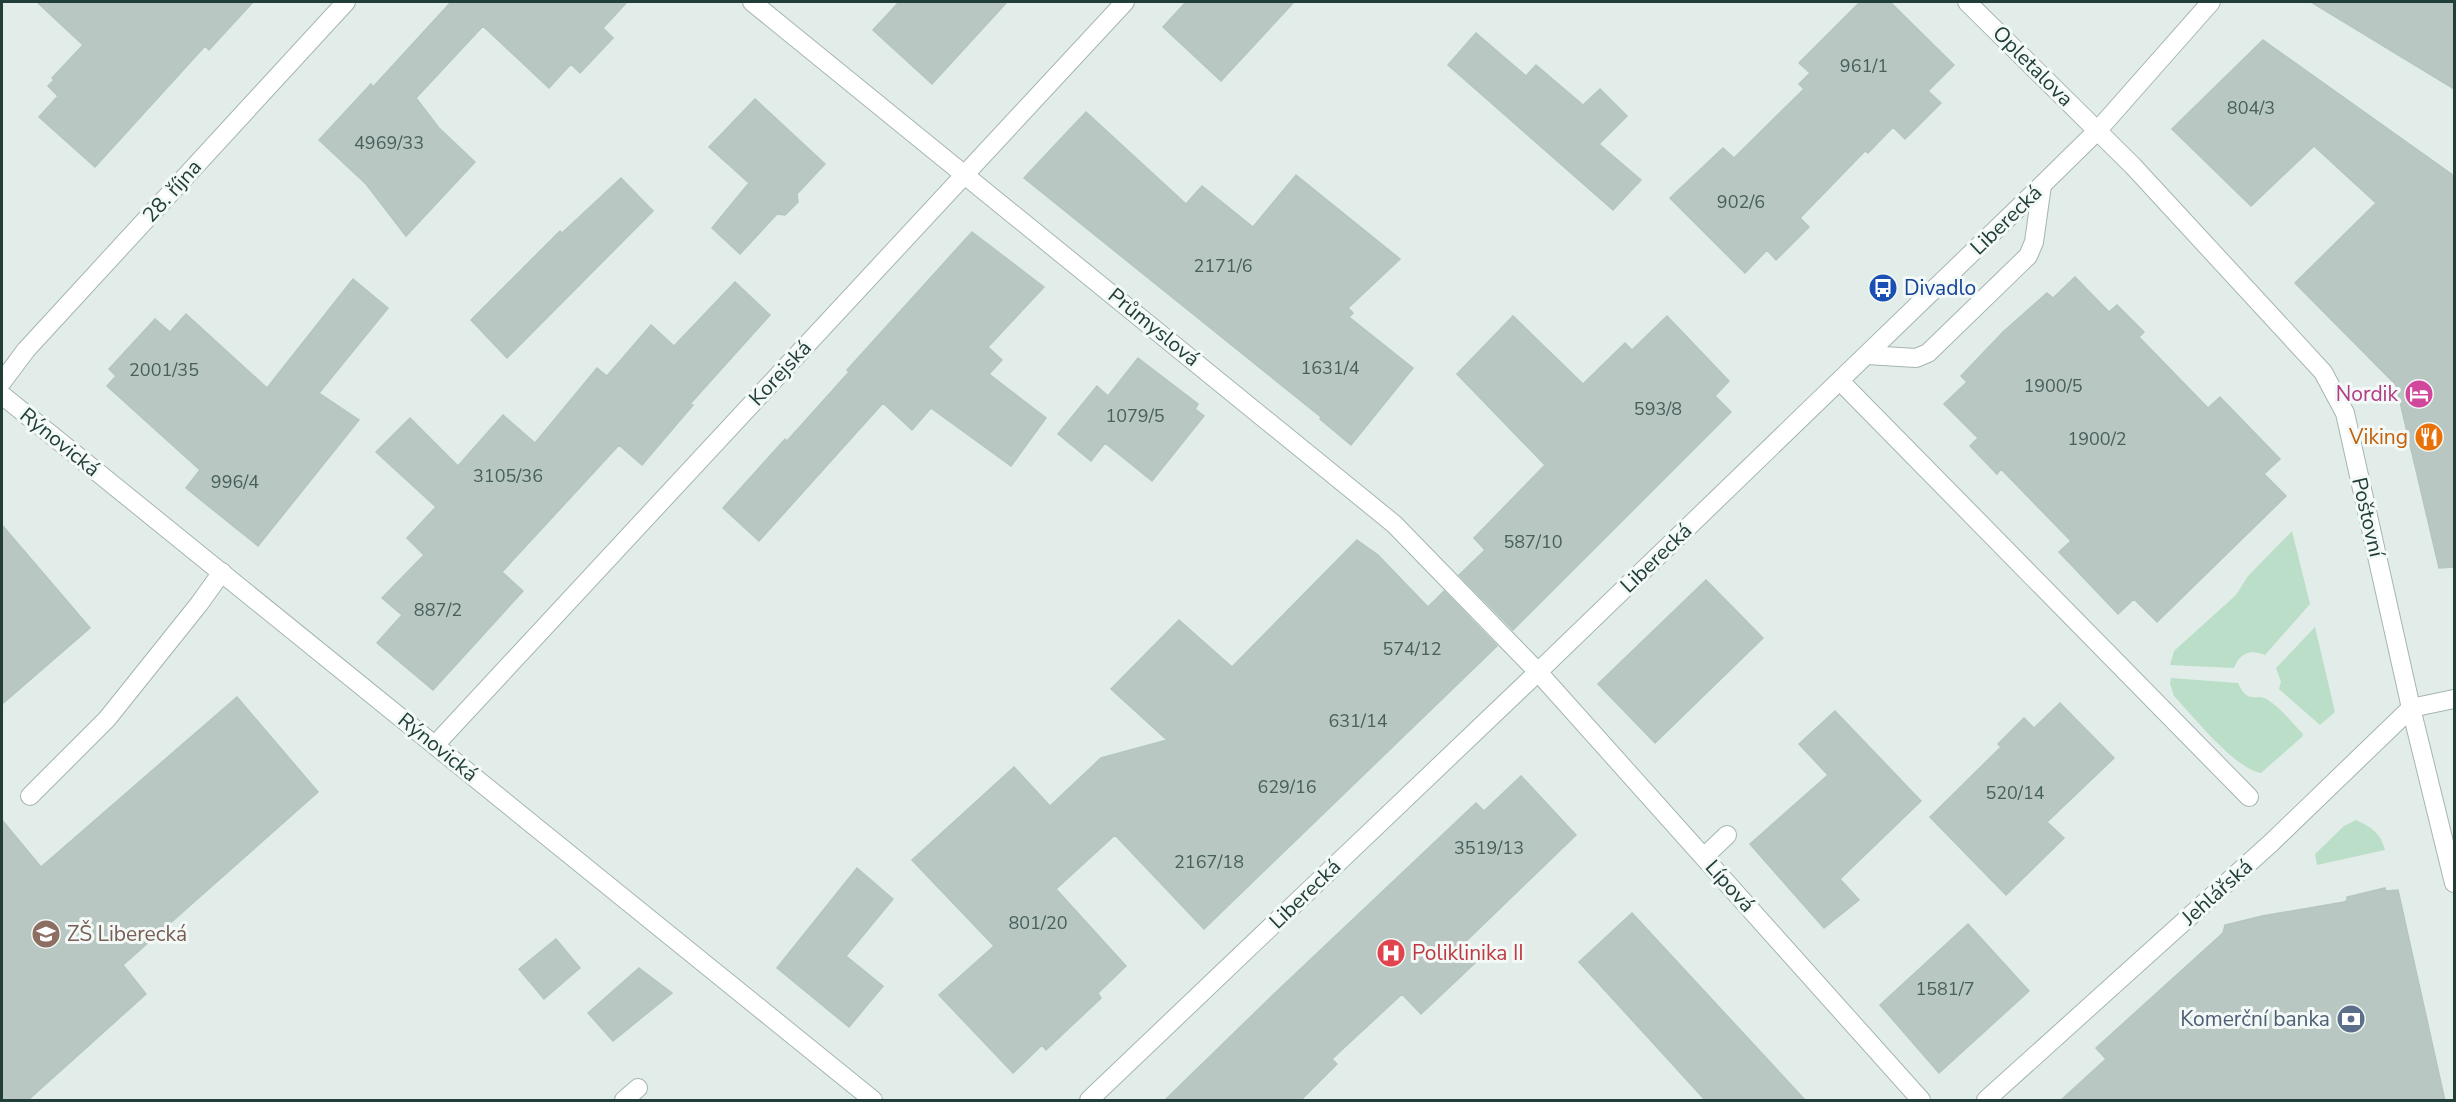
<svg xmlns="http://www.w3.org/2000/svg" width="2456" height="1102" viewBox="0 0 2456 1102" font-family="'Nunito Sans',sans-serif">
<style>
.green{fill:#bbdec8}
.building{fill:#b8c7c2;stroke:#b5c6c1;stroke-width:1.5}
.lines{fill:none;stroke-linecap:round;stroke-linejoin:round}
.lane-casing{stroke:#a5b5b1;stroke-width:20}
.street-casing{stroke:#a5b5b1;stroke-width:20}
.lane{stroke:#fff;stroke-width:18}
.street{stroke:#fff;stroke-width:18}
.labels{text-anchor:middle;stroke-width:6;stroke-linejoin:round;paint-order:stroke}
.number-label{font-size:18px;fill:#48605b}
.street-label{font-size:21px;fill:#223e39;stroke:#f3f9f7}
.transit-label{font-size:21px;fill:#164399;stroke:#f3f9f7;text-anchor:start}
.hotel-label{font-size:21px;fill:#b23c85;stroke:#f3f9f7;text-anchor:end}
.food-label{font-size:21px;fill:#c56008;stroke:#f3f9f7;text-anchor:end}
.education-label{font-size:21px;fill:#785e54;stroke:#f3f9f7;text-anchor:start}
.health-label{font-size:21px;fill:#be3a42;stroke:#f3f9f7;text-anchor:start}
.service-label{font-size:21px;fill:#4e5e75;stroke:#f3f9f7;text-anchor:end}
</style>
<rect width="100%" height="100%" fill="#e2ede9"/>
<!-- green -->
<path class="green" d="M 2292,531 L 2310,604 L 2265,655 C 2250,649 2240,653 2234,668 L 2170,665 L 2174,651 L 2236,595 L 2248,576 Z
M 2315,627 L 2335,712 L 2320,725 L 2279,689 L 2281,682 L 2276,668 Z
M 2171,678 L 2238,683 C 2248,706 2257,692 2268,700 C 2281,708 2292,723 2303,734 L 2302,737 L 2261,773 C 2234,768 2194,717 2174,696 L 2170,684 Z
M 2356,820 C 2372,827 2381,834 2385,850 L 2317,865 L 2315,854 L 2344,826 Z"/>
<!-- building -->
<path class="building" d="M 37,2 L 253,2 L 209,50 L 205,46 L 95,167 L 39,117 L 58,96 L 48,86 L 54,80 L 52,78 L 83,45 Z
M 451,2 L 627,2 L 603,28 L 613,38 L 580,73 L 571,64 L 549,88 L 483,26 L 416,98 L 439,128 L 475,162 L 406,236 L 366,184 L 319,140 L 371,84 L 373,87 Z
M 899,2 L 1007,2 L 932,84 L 873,30 Z
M 1186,2 L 1294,2 L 1221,81 L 1163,27 Z
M 1860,2 L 1890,2 L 1954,65 L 1928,91 L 1941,103 L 1905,139 L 1893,127 L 1868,153 L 1865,151 L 1800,218 L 1809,227 L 1776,260 L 1767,250 L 1745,273 L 1670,198 L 1723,148 L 1734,158 L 1804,89 L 1799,84 L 1810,73 L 1799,63 Z
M 2311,2 L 2454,2 L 2454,89 Z
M 1476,33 L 1526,76 L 1536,65 L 1583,105 L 1600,89 L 1627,116 L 1599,144 L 1641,180 L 1613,210 L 1448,65 Z
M 2263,40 L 2454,176 L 2454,567 L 2439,568 L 2396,385 L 2295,283 L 2376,203 L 2314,146 L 2251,206 L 2172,129 Z
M 755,99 L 825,164 L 797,194 L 798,202 L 785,215 L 777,214 L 740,254 L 712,228 L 749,183 L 709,147 Z
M 1086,112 L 1186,204 L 1202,186 L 1253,227 L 1296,175 L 1400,259 L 1348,308 L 1353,313 L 1349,317 L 1413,368 L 1351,445 L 1320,419 L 1321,417 L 1024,178 Z
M 621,178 L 653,211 L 507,358 L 471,320 L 560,231 L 562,233 Z
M 972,232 L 1044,287 L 988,347 L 1002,360 L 989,374 L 1046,418 L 1011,466 L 931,408 L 912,430 L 883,403 L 759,541 L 723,508 L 785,439 L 787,441 L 849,372 L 847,370 Z
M 2075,277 L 2109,312 L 2117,305 L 2144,332 L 2139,337 L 2208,408 L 2220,397 L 2280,459 L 2264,474 L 2286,496 L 2157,622 L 2134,599 L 2118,614 L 2059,552 L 2071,541 L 2001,469 L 1997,474 L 1970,446 L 1978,438 L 1944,404 L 1967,382 L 1961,376 L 2003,332 L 2047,293 L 2053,298 Z
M 353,279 L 388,308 L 319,393 L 359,420 L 258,546 L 186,488 L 200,470 L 107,386 L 116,376 L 109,369 L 155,319 L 170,332 L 186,314 L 267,388 Z
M 735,282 L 770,315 L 690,404 L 693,405 L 642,465 L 619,445 L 502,572 L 523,591 L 433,690 L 377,643 L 402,615 L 382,598 L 424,555 L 407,538 L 436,507 L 376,452 L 410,418 L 458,466 L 503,415 L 535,443 L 597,368 L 607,376 L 651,325 L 674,346 Z
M 1513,316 L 1583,384 L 1625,343 L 1632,350 L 1667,316 L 1729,381 L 1715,396 L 1731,412 L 1513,630 L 1459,575 L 1485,550 L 1474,538 L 1545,465 L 1457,374 Z
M 1138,358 L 1198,404 L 1195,409 L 1204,416 L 1152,481 L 1105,443 L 1091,461 L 1058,434 L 1097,386 L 1108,396 Z
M 2,525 L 90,628 L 2,704 Z
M 1357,540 L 1378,555 L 1428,607 L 1444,591 L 1497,646 L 1204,929 L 1115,835 L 1056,889 L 1126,966 L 1098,993 L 1101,998 L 1046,1050 L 1042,1045 L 1013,1073 L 939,995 L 994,946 L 912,860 L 1014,767 L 1050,806 L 1101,758 L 1167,740 L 1111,689 L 1179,620 L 1232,667 Z
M 1706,580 L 1763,638 L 1655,743 L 1598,684 Z
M 237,697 L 318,792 L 123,965 L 146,994 L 27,1101 L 2,1101 L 2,820 L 41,867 Z
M 2060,703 L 2114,758 L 2047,822 L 2064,838 L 2006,895 L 1930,817 L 2001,747 L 1998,744 L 2024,718 L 2034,728 Z
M 1835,711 L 1921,801 L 1840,879 L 1859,900 L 1824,928 L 1750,844 L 1828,775 L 1799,744 Z
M 1521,776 L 1576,835 L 1460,947 L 1475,963 L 1421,1014 L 1402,994 L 1332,1059 L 1337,1064 L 1300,1101 L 1164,1101 L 1274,994 L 1476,803 L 1484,811 Z
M 857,868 L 893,899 L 846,956 L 883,986 L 849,1027 L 777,968 Z
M 2385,888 L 2386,891 L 2398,890 L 2445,1101 L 2060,1101 L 2106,1059 L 2096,1048 L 2223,933 L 2225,925 L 2262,916 L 2344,902 L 2347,900 L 2347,897 Z
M 1632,913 L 1806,1101 L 1706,1101 L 1579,962 Z
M 1968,924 L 2029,991 L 1939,1073 L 1880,1005 Z
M 556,939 L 580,968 L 544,999 L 519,969 Z
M 639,968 L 672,993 L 613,1041 L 588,1013 Z"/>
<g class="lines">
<!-- lane casing -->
<g class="lane-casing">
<path id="lane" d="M 1867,355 L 1916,358 L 1928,353 L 2028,256 L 2034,242 L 2042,185
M 1840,381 L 2249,797
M 30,796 L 107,719 L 199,604 L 222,572
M 1704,857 L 1727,835
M 624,1100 L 638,1088"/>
</g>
<!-- street casing -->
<g class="street-casing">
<path id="street" d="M 752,2 L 1394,524 L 1538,672 L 1921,1100
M 1967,2 L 2133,166 L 2323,372 L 2345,413 L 2411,708 L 2454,883
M 2,382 L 26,350 L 346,2
M 2,395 L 873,1100
M 435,745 L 1125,2
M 1089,1100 L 1538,672 L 2042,185 L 2098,130 L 2211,2
M 1986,1100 L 2271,843 L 2411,708 L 2454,699"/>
</g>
<!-- lane -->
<use href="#lane" class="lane"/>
<!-- street -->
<use href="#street" class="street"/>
</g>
<!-- icons -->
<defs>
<g id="bus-disc" transform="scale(1.5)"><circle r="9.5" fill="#1a4fb4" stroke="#f3f9f7"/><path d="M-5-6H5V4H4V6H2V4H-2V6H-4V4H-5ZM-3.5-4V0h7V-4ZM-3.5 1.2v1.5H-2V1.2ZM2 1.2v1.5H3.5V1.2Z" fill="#fff"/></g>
<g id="hotel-disc" transform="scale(1.5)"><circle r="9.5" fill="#d1479c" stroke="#f3f9f7"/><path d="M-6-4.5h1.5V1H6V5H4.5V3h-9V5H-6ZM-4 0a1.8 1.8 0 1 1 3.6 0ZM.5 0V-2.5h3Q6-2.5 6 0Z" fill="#fff"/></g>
<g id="restaurant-disc" transform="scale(1.5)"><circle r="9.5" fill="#e8710a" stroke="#f3f9f7"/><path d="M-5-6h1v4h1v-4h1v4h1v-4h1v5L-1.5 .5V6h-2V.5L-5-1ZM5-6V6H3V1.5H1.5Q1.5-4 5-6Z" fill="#fff"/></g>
<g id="school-disc" transform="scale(1.5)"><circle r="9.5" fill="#8d6e63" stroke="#f3f9f7"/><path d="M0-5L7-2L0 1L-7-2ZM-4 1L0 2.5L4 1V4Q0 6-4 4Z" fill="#fff"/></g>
<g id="hospital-disc" transform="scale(1.5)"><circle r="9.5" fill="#e0444e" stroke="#f3f9f7"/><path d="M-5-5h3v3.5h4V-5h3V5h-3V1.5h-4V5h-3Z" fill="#fff"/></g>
<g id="bank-disc" transform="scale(1.5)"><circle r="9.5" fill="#5c6f8a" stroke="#f3f9f7"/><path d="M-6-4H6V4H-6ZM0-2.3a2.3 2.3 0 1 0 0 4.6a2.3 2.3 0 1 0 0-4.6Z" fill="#fff"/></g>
</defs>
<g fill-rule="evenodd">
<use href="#bus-disc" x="1883" y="288"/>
<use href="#hotel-disc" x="2419" y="394"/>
<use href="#restaurant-disc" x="2429" y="437"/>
<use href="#school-disc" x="46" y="934"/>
<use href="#hospital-disc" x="1391" y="953"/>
<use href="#bank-disc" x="2351" y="1019"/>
</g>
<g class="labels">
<!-- number labels -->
<g class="number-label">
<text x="1864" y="72">961/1</text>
<text x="2251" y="114">804/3</text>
<text x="389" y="149">4969/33</text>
<text x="1741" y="208">902/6</text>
<text x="1223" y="272">2171/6</text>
<text x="1330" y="374">1631/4</text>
<text x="164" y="376">2001/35</text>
<text x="2053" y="392">1900/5</text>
<text x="1658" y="415">593/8</text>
<text x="1135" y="422">1079/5</text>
<text x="2097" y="445">1900/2</text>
<text x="508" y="482">3105/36</text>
<text x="235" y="488">996/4</text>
<text x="1533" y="548">587/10</text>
<text x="438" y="616">887/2</text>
<text x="1412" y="655">574/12</text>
<text x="1358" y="727">631/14</text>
<text x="1287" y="793">629/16</text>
<text x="2015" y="799">520/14</text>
<text x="1489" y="854">3519/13</text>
<text x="1209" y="868">2167/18</text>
<text x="1038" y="929">801/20</text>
<text x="1945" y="995">1581/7</text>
</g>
<!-- street labels -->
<g class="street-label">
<text transform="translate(2033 66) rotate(45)" y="7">Opletalova</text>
<text transform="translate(172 191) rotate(-48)" y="7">28. října</text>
<text transform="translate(2006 220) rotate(-44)" y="7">Liberecká</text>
<text transform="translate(1154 327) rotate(39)" y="7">Průmyslová</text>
<text transform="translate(780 373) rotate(-47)" y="7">Korejská</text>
<text transform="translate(60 442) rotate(39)" y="7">Rýnovická</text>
<text transform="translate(2368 517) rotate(77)" y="7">Poštovní</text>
<text transform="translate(1656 558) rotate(-44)" y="7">Liberecká</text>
<text transform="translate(438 747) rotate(39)" y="7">Rýnovická</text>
<text transform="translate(1730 886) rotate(48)" y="7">Lípová</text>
<text transform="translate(2217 892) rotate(-42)" y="7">Jehlářská</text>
<text transform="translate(1305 894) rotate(-44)" y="7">Liberecká</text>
</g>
<!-- transit labels -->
<g class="transit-label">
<text x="1904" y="295">Divadlo</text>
</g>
<!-- hotel labels -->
<g class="hotel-label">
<text x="2398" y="401">Nordik</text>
</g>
<!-- food labels -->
<g class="food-label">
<text x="2408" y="444">Viking</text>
</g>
<!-- education labels -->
<g class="education-label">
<text x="67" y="941">ZŠ Liberecká</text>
</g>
<!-- health labels -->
<g class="health-label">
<text x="1412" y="960">Poliklinika II</text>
</g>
<!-- service labels -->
<g class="service-label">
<text x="2330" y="1026">Komerční banka</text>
</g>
</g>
<!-- border -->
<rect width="2456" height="1102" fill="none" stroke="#223e39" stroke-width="6"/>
</svg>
